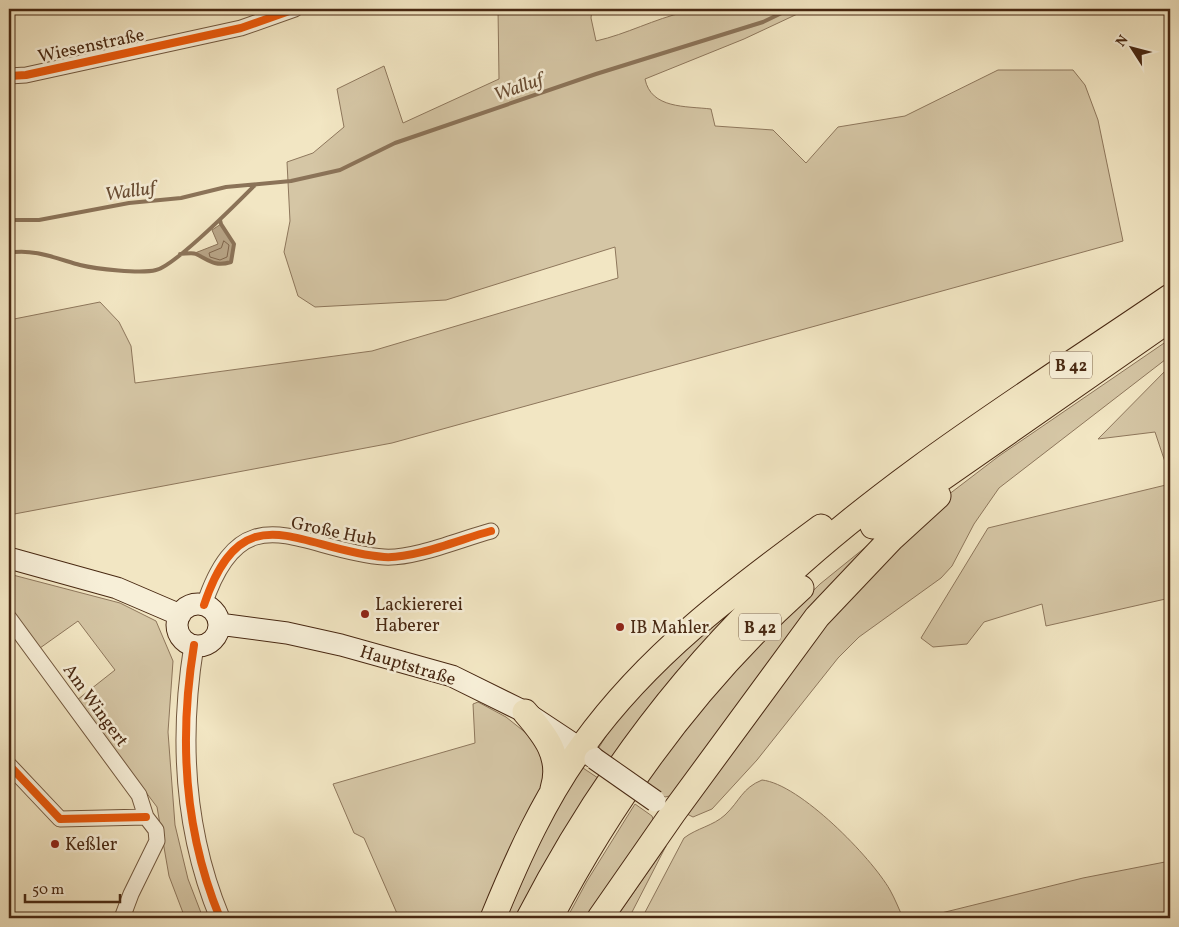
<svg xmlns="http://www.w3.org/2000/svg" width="1179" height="927" viewBox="0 0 1179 927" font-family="Vollkorn,serif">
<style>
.green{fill:#d5c6a5;stroke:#8e775c}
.water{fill:#b8a587;stroke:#8b7358}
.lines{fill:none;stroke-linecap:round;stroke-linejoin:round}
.shore{stroke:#80664c;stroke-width:1}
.stream{stroke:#8b7358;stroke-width:4}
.minor-casing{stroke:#72583e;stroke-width:17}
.tertiary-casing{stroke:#72583e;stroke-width:21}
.secondary-casing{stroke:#482812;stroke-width:23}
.trunk-casing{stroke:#482812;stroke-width:27}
.minor{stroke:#f7efd8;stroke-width:15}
.tertiary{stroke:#f7efd8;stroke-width:19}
.secondary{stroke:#f7efd8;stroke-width:21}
.trunk{stroke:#f2e6c3;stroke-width:25}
.secondary-bridge-casing{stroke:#482812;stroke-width:23;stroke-linecap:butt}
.secondary-bridge{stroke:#f7efd8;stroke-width:21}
.cycleway-casing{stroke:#f7efd8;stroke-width:11}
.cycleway{stroke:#e8590c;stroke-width:8}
.poi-dot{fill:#8f2418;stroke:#f7efd8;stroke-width:2}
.labels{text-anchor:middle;stroke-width:5;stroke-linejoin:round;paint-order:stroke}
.shield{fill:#f7efd8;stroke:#7c644d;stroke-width:1}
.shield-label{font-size:16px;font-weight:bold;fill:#482812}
.street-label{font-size:18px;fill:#482812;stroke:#f7efd8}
.poi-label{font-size:18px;fill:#482812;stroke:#f7efd8;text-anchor:start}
.water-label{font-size:19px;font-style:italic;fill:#6a4e35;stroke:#f7efd8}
</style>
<rect width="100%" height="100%" fill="#f2e6c3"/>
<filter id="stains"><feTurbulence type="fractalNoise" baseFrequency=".004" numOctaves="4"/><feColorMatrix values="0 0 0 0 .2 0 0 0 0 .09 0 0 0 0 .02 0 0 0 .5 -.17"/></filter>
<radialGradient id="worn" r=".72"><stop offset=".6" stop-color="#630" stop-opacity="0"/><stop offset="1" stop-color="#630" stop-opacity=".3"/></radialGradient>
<!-- green -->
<path class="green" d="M 498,9 L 592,9 L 591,18 L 596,41 C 627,34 654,19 685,12 C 724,3 768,9 808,9 L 744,39 L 645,79 C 651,109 686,106 711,109 L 715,126 L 773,130 L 806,163 L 838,127 L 905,116 L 998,70 L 1073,70 L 1085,85 L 1098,120 L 1123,241 L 392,443 L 9,515 L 9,320 L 100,302 L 119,322 L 131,346 L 135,383 L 372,351 L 618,278 L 615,247 L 446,300 L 315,307 L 298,296 L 284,252 L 290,221 L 287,162 L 313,153 L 344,127 L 337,89 L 384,66 L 403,123 L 499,79 Z
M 1170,339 L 1170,356 L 999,488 L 974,524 L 952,566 L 941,578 L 859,637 L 838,658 L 757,760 L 712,809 L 693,817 L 687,814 L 791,660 L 948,495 L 999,456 Z
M 1170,366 L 1170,477 L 1155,432 L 1098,439 Z
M 1170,484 L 1170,598 L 1046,626 L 1042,604 L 984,622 L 967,644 L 933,647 L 921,638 L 988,528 Z
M 883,533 L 674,795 L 665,797 L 643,781 L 729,673 L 820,584 Z
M 9,574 L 120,603 L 156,621 L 173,661 L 168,732 L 175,825 L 188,879 L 203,918 L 185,918 L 169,876 L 157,807 L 77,700 L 115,670 L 78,621 L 40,648 L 9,606 Z
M 765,577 L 615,761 L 598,749 L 626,704 Z
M 478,702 L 506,717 L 526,733 L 551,767 L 489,918 L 399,918 L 364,838 L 354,833 L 333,784 L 475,743 L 473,704 Z
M 583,768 L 601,780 L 521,918 L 501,918 L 557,798 Z
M 762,780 C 800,784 871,857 890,890 C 895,899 899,909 903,918 L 642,918 L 684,838 C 697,828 713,826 725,815 C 740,801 742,788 762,780 Z
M 635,804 L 652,816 L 654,822 L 593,918 L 567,918 L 587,881 Z
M 666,846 L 631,914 L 628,918 L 616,918 Z
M 1170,861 L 1170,918 L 921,918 L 1083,878 Z"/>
<!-- water -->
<path class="water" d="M 221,224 L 234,244 L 231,262 C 216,267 208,262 195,253 L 218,244 L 212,230 Z"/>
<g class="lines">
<!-- shore -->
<path class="shore" d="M 224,241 L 229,245 L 227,257 L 220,260 L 210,257 L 209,253 L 221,248 Z"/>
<!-- stream -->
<path class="stream" d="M 9,220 L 39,220 L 129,203 L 181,198 L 226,187 L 291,181 L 340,170 L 395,143 L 596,74 L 763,22 L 790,9
M 9,253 C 32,248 58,259 80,265 C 96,269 141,274 156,270 C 175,266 239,201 255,185
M 180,254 C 185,254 192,252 196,254 C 210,261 215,267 231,262 L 234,244 L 221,224 L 220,220"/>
<!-- minor casing -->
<g class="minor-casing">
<path id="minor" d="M 9,76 L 26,75 L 241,28 L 295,9
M 204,605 C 243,488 301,551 384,557 C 414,559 461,539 491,531
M 9,618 L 139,795 L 146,817
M 9,765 L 60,819 L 146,817
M 122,918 L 131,894 L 157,841 L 156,830 L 146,817"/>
</g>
<!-- tertiary casing -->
<g class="tertiary-casing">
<path id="tertiary" d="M 194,645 C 179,737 184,831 220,918"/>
</g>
<!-- secondary casing -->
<g class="secondary-casing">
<path id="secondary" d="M 9,558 L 117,588 L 180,615
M177 625a21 21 0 1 1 42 0a21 21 0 1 1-42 0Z
M 219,624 L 287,633 L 341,645 L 452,676 L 525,712 L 593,757"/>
</g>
<!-- trunk casing -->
<g class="trunk-casing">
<path id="trunk" d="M 873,526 L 1170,319
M 525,712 C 545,735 563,757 553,789
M 493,918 C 518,857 545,797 584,744 C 648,655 734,591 821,527
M 529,918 C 590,800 666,693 761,600 C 879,484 1034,390 1170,297
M 550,918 C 615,794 697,682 801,588
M 600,918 L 673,813 L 817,617 L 892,538 L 938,496"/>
</g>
<!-- minor -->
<use href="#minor" class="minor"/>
<!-- tertiary -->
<use href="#tertiary" class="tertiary"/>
<!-- secondary -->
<use href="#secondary" class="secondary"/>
<!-- trunk -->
<use href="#trunk" class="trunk"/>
<!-- secondary-bridge casing -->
<g class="secondary-bridge-casing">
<path id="secondary-bridge" d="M 595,759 L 655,801"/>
</g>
<!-- secondary-bridge -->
<use href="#secondary-bridge" class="secondary-bridge"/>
<!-- cycleway casing -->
<g class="cycleway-casing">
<path id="cycleway" d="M 9,76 L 26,75 L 241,28 L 295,9
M 204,605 C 243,488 301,551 384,557 C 414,559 461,539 491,531
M 194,645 C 179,737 184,831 220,918
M 9,765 L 60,819 L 146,817"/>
</g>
<!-- cycleway -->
<use href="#cycleway" class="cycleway"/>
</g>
<!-- markers -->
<g class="poi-dot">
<circle cx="365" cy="614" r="5"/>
<circle cx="620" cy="627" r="5"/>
<circle cx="55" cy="844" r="5"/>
</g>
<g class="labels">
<!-- shield labels -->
<g class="shield">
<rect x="1050" y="351.5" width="42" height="27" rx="4"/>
<rect x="739" y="613.5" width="42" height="27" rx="4"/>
</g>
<g class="shield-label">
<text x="1071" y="371">B 42</text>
<text x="760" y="633">B 42</text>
</g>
<!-- street labels -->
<g class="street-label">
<text transform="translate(91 45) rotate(-12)" y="6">Wiesenstraße</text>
<text transform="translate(334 531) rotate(12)" y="6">Große Hub</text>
<text transform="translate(408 665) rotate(17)" y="6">Hauptstraße</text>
<text transform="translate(96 705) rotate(54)" y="6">Am Wingert</text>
</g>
<!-- poi labels -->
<g class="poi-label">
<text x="375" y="610">Lackiererei<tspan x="375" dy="21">Haberer</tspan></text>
<text x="630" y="633">IB Mahler</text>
<text x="65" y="850">Keßler</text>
</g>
<!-- water labels -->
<g class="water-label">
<text transform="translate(518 86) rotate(-19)" y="7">Walluf</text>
<text transform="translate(130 190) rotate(-8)" y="7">Walluf</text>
</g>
</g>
<!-- margin -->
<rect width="1179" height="927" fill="none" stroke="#f2e6c3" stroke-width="30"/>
<rect x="10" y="10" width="1159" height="907" fill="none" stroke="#482812" stroke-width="2.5"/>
<rect x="15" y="15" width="1149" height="897" fill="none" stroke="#482812"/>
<!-- north arrow -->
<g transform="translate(1132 48) rotate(306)" stroke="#f7efd8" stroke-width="4" paint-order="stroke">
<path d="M0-4L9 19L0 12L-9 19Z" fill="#482812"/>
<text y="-8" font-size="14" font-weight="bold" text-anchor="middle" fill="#482812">N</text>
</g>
<!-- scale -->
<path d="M25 894v8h95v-8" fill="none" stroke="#482812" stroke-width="2.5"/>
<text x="32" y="894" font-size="15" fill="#482812" stroke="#f7efd8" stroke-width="4" paint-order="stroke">50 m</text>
<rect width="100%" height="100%" filter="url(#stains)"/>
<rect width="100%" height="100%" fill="url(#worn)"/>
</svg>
